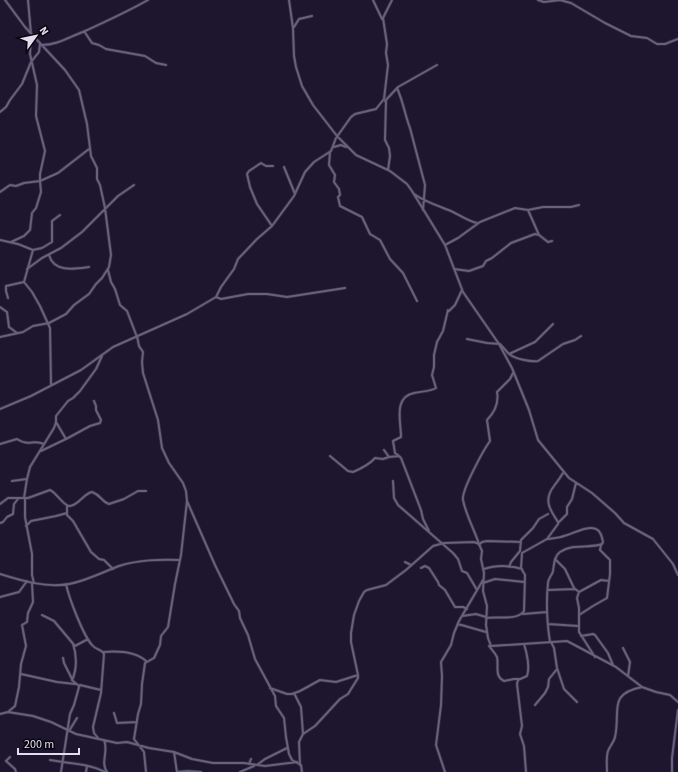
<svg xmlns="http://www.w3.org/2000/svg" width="678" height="772" viewBox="0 0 678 772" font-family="'Source Sans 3',sans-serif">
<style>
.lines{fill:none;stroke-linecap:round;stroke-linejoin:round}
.minor-casing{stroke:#342e41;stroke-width:3.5}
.minor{stroke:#67607e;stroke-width:2}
</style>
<rect width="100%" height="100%" fill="#1d162e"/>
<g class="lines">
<!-- minor casing -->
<g class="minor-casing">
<path id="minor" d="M 289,0 L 293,28 L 294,56 L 296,67 L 302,86 L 313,105 L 337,136 L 356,155 L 390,171 L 407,184 L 412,191 L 445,245 L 463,292 L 499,344 L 512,368 L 529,410 L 538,440 L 569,478 L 592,493 L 615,513 L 624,523 L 653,539 L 673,564 L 678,575
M 373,0 L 382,19
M 538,0 L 544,2 L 560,0 L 571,3 L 605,23 L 631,36 L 647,38 L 657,44 L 665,44 L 678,39
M 294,27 L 299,19 L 312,16
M 84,31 L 92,43 L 99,45 L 106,49 L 145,56 L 156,63 L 166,65
M 42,45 C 57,45 69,37 83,32 C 105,22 127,12 148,0
M 397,88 C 403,101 405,115 410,128 L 425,185 L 423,210
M 385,101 L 398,87 L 437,65
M 386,101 L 385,140 L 389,148 L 390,156 L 388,170
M 0,112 L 6,107 L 10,100 L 22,84 L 31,62 L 39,52 L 40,44
M 334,147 L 341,145 L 346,147
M 330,152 L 329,165 L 335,175 L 334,182 L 339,189 L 340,195 L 338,197 L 340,206 L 362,217 L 370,234 L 380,240 L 390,259 L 403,273 L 417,301
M 284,167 L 295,194
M 0,192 L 10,185 L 16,186 L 24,183 L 40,181 L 40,174 L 45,151 L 36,116 L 37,85 L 30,54 L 31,34 L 28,0
M 414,194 C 425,202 439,206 451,211 C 460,215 467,221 477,223
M 528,210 L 539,235 L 548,242 L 552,241
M 272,226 L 257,204 L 250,187 L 247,174 L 249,171 L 261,163 L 266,166 L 273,166
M 0,240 L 18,244 L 33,250 L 42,248 L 52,242 L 52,221 L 60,215
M 11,242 L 24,236 L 30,230 L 32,213 L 36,208 L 41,192 L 40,181 L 58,173 L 89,149
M 445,245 L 458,238 L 480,222 L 515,208 L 528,210 L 543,207 L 571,207 L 579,205
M 49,255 C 54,273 75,269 89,267
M 27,269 L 42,258 L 61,248 L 82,232 L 118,196 L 134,185
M 454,269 L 469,271 L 483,266 L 486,261 L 492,258 L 511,243 L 535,234 L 539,235
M 108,270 L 111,282 L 115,289 L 120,305 L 127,311 L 137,337
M 24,282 L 32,292 L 40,306 L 50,328 L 51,384
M 24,282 L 33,250
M 216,297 L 221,299 L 248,294 L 267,294 L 287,297 L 345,288
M 8,298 L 6,291 L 6,286 L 24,282
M 0,307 L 7,312 L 9,327 L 17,333
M 449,311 L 455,305 L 462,290
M 137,336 L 139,346 L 143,352 L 142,362 L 143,373 L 158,420 L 162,448 L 169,463 L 183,483 L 186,491 L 187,501 L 181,555 L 175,584 L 168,627 L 161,636 L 160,645 L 154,658 L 145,663 L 142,684 L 141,704 L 138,714 L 134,739 L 144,752 L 146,772
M 0,337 L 23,332 L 33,326 L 49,323 L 66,314 L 74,305 L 89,294 L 96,284 L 102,278 L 109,267 L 111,255 L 105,208 L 100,185 L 97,179 L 97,168 L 91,156 L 87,124 L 79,90 L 65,70 L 25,27 L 5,0
M 467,339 L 487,343 L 500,344 L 509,354 L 535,342 L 553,324
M 509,354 C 515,359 531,362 538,361 L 563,344 L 575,340 L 581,336
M 0,409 L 31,396 L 81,370 L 113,347 L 187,314 L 216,297 L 221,287 L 234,269 L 238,259 L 257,239 L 272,226 L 294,196 L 305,172 L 314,162 L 331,151 L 336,138 L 351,117 L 355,114 L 376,109 L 384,99 L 388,65 L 386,53 L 387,44 L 383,18 L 392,0
M 56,422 L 66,439
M 0,444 L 17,439 C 29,447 33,439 44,444
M 384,450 L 389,457 L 399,456 L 401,458 L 421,510 L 423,519 L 429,531
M 41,451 L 68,438 L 90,426 L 100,423 L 101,420 L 96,410 L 96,406 L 94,401
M 330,456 L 348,471 L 353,472 C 360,469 370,464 375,458 L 383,459 L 389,457
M 399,456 L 395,453 L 393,441 L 401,437 C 401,422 393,397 414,393 C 422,391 429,392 436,388 L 432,375 L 434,367 L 434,355 L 437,342 L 443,331 L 448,310
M 12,481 L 27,479
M 393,481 L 394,498 L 398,505 L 453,553 L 458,559 L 462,571 L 467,573 L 477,590
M 24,498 L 27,479 L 30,467 L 54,428 L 56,422 L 56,416 L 68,401 L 73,398 L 80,391 L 96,369 L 102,356
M 25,498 L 25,517 L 32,554 L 32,575 L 34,583
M 187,501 L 215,565 L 234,604 L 239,611 L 240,618 L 248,635 L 255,659 L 275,696 L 276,706 L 284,718 L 286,737 L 289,754 L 292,760 L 301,765 L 302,772
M 0,504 L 8,498 L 28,498 L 50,490 C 57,493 64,507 70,506 C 79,505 83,494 92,492 C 101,495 102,502 109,504 L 124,499 L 138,491 L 146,491
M 67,506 L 67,515 L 73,521 L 91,552 L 99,559 L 104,560 L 113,569
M 559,522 L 567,514 L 567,507 L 572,499 L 576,483
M 0,523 L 3,522 L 7,517 L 13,514 L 14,504 L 18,499
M 26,526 L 31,521 L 56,516 L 67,513
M 548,539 C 553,538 559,538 564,536 C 573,534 587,525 596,529 C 601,531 602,537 603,542 L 602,544 C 588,549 574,543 560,552 C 554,556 554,565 553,571 C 552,576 548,578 548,583 C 546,602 547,623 550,642
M 479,544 C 474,529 466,515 463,500 C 461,491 484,449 490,441 L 487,420 C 495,412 499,403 497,392 L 510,379 L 513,373
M 479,545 L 482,542 L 487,541 L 521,542
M 555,559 L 565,569 L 574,588 L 579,592 L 577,598 L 579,608 L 579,632 L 595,657
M 405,562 L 411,565
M 509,567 L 511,562 L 520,551 L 521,540 L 533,528 L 539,519 L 548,514
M 421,568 L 425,566 L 429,568 L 438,582 L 439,585 L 445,590 L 455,607 L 463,607 L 467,609
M 484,569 C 495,565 510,565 522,569
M 0,574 C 22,581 47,588 69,584 C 86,581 103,572 119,566 C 136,560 162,559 180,560
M 483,583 L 495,579 L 524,582
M 66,584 C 69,598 83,635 92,645 C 96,650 102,649 104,654 L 101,693 L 93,727 L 94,733 L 98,738
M 548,590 L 575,589
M 579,592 L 601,580 L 609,581
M 0,597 L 19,592 L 27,581
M 523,614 L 547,612
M 42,615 L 54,621 L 75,646 L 88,639
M 579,615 L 593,606 L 607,598 L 610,574 L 610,560 L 600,550 L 601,545
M 462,616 L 476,614 L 486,617
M 486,618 C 497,616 517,621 524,611 L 525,575 L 521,568 L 522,553 L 547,539 L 558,524 L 558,522 C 550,510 543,500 554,486 C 557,482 560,478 563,473
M 458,624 L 486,632
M 548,624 L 578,626
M 581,636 L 593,634 L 595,635 L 608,653 L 613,665
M 551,642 L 554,648 L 557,668 L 564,689 L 577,702
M 524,644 C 527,653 530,668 527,676 L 518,680 L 517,684 L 522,726 L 520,734 L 524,746 L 526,772
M 489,646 C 492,650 495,653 497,657 C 499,666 494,676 504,681 L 514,679 L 519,679
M 623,648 L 630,662 L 628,676
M 104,652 C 117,651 136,652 146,661
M 63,658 L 64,663 L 73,681 L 79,686
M 21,674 L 57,682 L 75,684
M 72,680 C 77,670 77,655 73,644
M 270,688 L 287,694 L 292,694 L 300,691 L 320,680 L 336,682 L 358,675
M 294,693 L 301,707 L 303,734 L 299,742 L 300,765
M 535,705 L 545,693 L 548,687 L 549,679 L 557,669
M 8,712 L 15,706 L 19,687 L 21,664 L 26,646 L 22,625 L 27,622 L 28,613 L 33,602 L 32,583
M 114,713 L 117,723 L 137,722
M 0,714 L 8,712 L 33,716 L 51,722 L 76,734 L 117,743 L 127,742 L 149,748 L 174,752 L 192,759 L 213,763 L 244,763 L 265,766 L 297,762
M 69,731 L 77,718
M 303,734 L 315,726 L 340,699 L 348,694 L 358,678 L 358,675 L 351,642 L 351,633 L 354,615 L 359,601 L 364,592 L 367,590 L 386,585 L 406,570 L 433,546 L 444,543 L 474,542 L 479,544 L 482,551 L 481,559 L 484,573 L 483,591 L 487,606 L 486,625 L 488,638 L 491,646 L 567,641 L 616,667 L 642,687 L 656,692 L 670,695 L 678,702
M 104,740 C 109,751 100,762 107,772
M 174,752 L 177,772
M 10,757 L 6,761 L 15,769 L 16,772
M 50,760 L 63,762
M 62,762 C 77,764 92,765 105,772
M 249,764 L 251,759
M 257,765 L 265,759 L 287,748
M 61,772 L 70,714 L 74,705 L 79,687 L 80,685 L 101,690
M 86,772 L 87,766
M 177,772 L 188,771 L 201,772
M 240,772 L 254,766
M 445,772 L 436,745 L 441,705 L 442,676 L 441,662 L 451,645 L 454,633 L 459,621 L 483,580
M 607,772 C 607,765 606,757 608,751 C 610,746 614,742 615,737 C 621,711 607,694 642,687
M 672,772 L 672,758 L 678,710"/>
</g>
<!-- minor -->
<use href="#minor" class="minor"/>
</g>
<!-- north arrow -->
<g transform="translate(36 36) rotate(57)" stroke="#07040e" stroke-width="3" paint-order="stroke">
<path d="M0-3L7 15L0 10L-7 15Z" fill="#e2deef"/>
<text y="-6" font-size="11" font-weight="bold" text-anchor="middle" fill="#e2deef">N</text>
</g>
<!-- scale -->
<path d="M18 748v6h61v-6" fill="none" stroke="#e2deef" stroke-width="2"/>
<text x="24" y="748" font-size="12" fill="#e2deef" stroke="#07040e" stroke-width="3" paint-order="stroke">200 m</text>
</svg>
